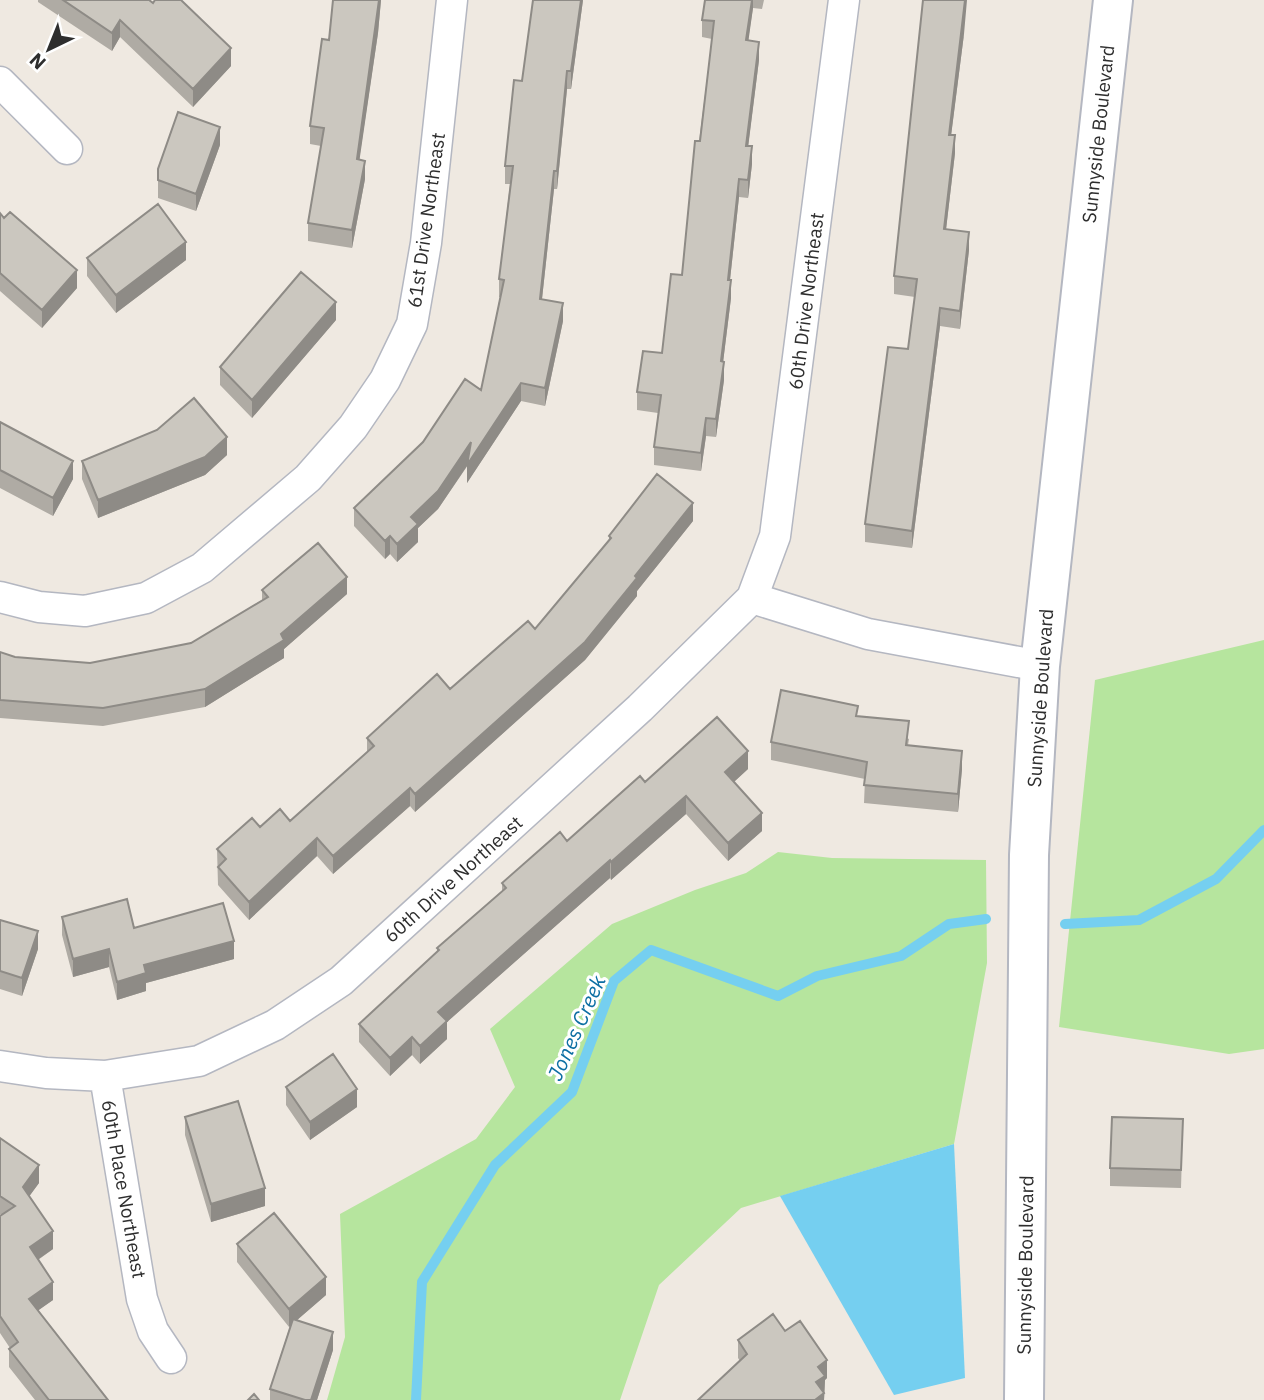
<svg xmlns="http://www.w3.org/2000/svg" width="1264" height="1400" viewBox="0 0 1264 1400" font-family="'IBM Plex Sans',sans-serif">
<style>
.green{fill:#b6e59e}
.water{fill:#75cff0}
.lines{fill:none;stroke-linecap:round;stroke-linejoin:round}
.stream{stroke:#75cff0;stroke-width:10}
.street-casing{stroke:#b4b7c1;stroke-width:33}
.secondary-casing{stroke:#b4b7c1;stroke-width:42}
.street{stroke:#fff;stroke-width:30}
.secondary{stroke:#fff;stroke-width:38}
.wall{fill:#afaba4}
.shaded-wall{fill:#8e8b86}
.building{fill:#cbc7bf;stroke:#8e8b86;stroke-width:2}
.labels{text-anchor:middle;stroke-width:6;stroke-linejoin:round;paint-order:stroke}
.street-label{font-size:19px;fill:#2e2e2e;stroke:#fff}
.water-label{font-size:21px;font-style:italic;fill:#0d6fa3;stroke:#fff}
</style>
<rect width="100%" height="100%" fill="#efe9e1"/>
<!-- green -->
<path class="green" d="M 1264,640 L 1264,1049 L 1229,1054 L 1059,1027 L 1095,680 Z
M 778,852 L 832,858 L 986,860 L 987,963 L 954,1144 L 741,1208 L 659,1285 L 620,1400 L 327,1400 L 345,1337 L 340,1214 L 476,1139 L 515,1087 L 490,1029 L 612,924 L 695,890 L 746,873 Z"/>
<!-- water -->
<path class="water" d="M 954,1144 L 965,1378 L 894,1395 L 780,1196 Z"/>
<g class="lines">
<!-- stream -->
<path class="stream" d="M 1065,924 L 1139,920 L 1216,879 L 1264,830
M 416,1400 L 422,1282 L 495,1165 L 572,1092 L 614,981 L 651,950 L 778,996 L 817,976 L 901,956 L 949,924 L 986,919"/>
<!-- street casing -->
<g class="street-casing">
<path id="street" d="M 0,82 L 67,149
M 0,597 L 39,607 L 85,611 L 146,598 L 202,568 L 308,478 L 353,427 L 385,380 L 412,324 L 426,243 L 452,0
M 752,598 L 868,634 L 1040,666
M 0,1066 L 46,1073 L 105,1076 L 142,1299 L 153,1331 L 171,1358
M 105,1076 L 199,1061 L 275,1025 L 341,981 L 640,708 L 752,598 L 775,536 L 844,0"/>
</g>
<!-- secondary casing -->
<g class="secondary-casing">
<path id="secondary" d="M 1024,1400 L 1029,855 L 1040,666 L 1113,0"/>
</g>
<!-- street -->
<use href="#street" class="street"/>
<!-- secondary -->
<use href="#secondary" class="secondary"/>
</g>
<!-- wall -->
<path class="wall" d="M 38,0 L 149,0 L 231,66 L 193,107 L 120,37 L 112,51 L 38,2 Z
M 333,0 L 381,0 L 378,33 L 359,160 L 365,179 L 352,248 L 308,241 L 308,223 L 321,146 L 310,144 L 310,126 L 329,40 Z
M 583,0 L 571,89 L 567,89 L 557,189 L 554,189 L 542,299 L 563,321 L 545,406 L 521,401 L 467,483 L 468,465 L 438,509 L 418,528 L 418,542 L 397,562 L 390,554 L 385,559 L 354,526 L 354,508 L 481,390 L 500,297 L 499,297 L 499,279 L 510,184 L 505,184 L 505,166 L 522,81 Z
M 705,0 L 764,0 L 762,9 L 753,8 L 748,40 L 759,60 L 748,146 L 752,164 L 748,198 L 739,197 L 730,280 L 731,298 L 723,362 L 724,380 L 716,437 L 706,436 L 701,471 L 654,465 L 654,447 L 658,413 L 637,410 L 637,392 L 662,353 L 682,275 L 712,39 L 702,37 L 702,20 Z
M 964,34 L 951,135 L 955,153 L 946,229 L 969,250 L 960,329 L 940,326 L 912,548 L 865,542 L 865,524 L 908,349 L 915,297 L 894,294 L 894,276 Z
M 220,145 L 196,211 L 158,198 L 158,169 Z
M 0,213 L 77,288 L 42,328 L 0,291 Z
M 87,258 L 186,260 L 116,313 L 87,276 Z
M 336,320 L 252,418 L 220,385 L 220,367 Z
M 0,422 L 73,479 L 53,516 L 0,488 Z
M 227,455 L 205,475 L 98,518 L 82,479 L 82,461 Z
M 693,521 L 637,591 L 637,596 L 585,660 L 415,812 L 410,806 L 333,874 L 317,856 L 249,920 L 218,885 L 217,849 L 260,827 L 290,821 L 367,753 L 367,738 L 450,689 L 535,629 L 609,540 L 609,536 Z
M 262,590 L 347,594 L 284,649 L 284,658 L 205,707 L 103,726 L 0,718 L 0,652 L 15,657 L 90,663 L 191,643 L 262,600 Z
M 858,716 L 909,739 L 908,745 L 962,769 L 958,812 L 864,803 L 865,779 L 771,760 L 771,742 Z
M 748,769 L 734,782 L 762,831 L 728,861 L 686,814 L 611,880 L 610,878 L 447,1022 L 447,1039 L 420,1064 L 412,1055 L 390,1076 L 359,1042 L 359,1024 L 437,952 L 437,948 L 502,891 L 502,883 L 567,841 L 645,782 Z
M 62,917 L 134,928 L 234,959 L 146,983 L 146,991 L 117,1000 L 109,967 L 73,977 L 62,935 Z
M 0,920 L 38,949 L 22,996 L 0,989 Z
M 286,1087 L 357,1107 L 310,1140 L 286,1105 Z
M 185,1117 L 265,1206 L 211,1222 L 185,1135 Z
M 1183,1119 L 1181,1188 L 1110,1186 L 1110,1168 Z
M 0,1138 L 39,1183 L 29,1196 L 53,1249 L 38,1260 L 53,1300 L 38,1310 L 108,1400 L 35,1400 L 9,1367 L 9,1349 L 10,1348 L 0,1333 L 0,1216 L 2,1215 L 0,1214 Z
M 237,1244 L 326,1295 L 297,1320 L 333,1350 L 317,1400 L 270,1400 L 270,1389 L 290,1326 L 289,1327 L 237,1262 Z
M 785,1331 L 827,1378 L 825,1380 L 824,1400 L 740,1361 L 738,1358 L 738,1340 Z"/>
<!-- shaded-wall -->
<path class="shaded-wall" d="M 379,0 L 381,0 L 378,33 L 357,177 L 357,159 Z
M 581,0 L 583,0 L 571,89 L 571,71 Z
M 752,0 L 753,0 L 753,8 L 746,58 L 746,40 Z
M 965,0 L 967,0 L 964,34 L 949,152 L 949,135 Z
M 120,20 L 120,37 L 112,51 L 112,33 Z
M 759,42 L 759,60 L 746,164 L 746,146 Z
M 231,48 L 231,66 L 193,107 L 193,89 Z
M 567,71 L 567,89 L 557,189 L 557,171 Z
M 220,127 L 220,145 L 196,211 L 196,194 Z
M 955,135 L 955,153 L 944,247 L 944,229 Z
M 752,146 L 752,164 L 748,198 L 748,180 Z
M 365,161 L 365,179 L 352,248 L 352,230 Z
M 554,171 L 554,189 L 540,317 L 540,299 Z
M 739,179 L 739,197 L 728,298 L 728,280 Z
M 969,232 L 969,250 L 960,329 L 960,311 Z
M 186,242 L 186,260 L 116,313 L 116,295 Z
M 77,270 L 77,288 L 42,328 L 42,310 Z
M 731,280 L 731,298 L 721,379 L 721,361 Z
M 336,302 L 336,320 L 252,418 L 252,400 Z
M 563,303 L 563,321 L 545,406 L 545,388 Z
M 940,308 L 940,326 L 912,548 L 912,531 Z
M 724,362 L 724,380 L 716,437 L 716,419 Z
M 521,383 L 521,401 L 467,483 L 467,465 Z
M 706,418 L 706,436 L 701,471 L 701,453 Z
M 227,437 L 227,455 L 205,475 L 98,518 L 98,500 Z
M 471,442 L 471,460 L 438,509 L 418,528 L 418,542 L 397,562 L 397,544 L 411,517 Z
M 73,461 L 73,479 L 53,516 L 53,498 Z
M 693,503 L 693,521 L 637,591 L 637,596 L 585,660 L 415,812 L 415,794 L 635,576 Z
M 390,536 L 390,554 L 385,559 L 385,541 Z
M 347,577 L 347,594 L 284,649 L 284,658 L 205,707 L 205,689 L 281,634 Z
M 748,751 L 748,769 L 725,790 L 725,772 Z
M 962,751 L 962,769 L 958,812 L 958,794 Z
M 410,788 L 410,806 L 333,874 L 333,856 Z
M 686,796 L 686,814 L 611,880 L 611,862 Z
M 762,813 L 762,831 L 728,861 L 728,843 Z
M 317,838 L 317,856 L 249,920 L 249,902 Z
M 610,860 L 610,878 L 447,1022 L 447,1039 L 420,1064 L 420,1046 L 438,1012 Z
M 38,931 L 38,949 L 22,996 L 22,978 Z
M 234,941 L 234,959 L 146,983 L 146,991 L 117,1000 L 117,982 L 144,965 Z
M 109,949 L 109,967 L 73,977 L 73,959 Z
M 412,1037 L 412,1055 L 390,1076 L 390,1058 Z
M 357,1089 L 357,1107 L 310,1140 L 310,1122 Z
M 39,1165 L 39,1183 L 23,1205 L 23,1187 Z
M 265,1188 L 265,1206 L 211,1222 L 211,1204 Z
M 53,1231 L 53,1249 L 30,1265 L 30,1247 Z
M 326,1277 L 326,1295 L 289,1327 L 289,1309 Z
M 53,1282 L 53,1300 L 29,1317 L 29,1299 Z
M 333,1332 L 333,1350 L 317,1400 L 311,1400 Z
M 827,1360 L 827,1378 L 825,1380 L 824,1400 L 815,1400 L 818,1367 Z"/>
<!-- building -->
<path class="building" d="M 63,0 L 149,0 L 153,3 L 155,0 L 181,0 L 231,48 L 193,89 L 120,20 L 112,33 Z
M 333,0 L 379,0 L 357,159 L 365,161 L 352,230 L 308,223 L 324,128 L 310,126 L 322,39 L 329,40 Z
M 533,0 L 581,0 L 571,71 L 567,71 L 557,171 L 554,171 L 540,299 L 563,303 L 545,388 L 521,383 L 467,465 L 471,442 L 438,491 L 411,517 L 418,524 L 397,544 L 390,536 L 385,541 L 354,508 L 423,442 L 465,379 L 481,390 L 504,280 L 499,279 L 513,166 L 505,166 L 514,80 L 522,81 Z
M 705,0 L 752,0 L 746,40 L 759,42 L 746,146 L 752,146 L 748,180 L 739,179 L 728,280 L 731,280 L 721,361 L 724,362 L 716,419 L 706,418 L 701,453 L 654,447 L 661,395 L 637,392 L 643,351 L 662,353 L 671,274 L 682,275 L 695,141 L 700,141 L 714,21 L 702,20 Z
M 923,0 L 965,0 L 949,135 L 955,135 L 944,229 L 969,232 L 960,311 L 940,308 L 912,531 L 865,524 L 888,347 L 908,349 L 917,279 L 894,276 Z
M 178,112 L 220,127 L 196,194 L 158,180 L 158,169 Z
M 158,204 L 186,242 L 116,295 L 87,258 Z
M 10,212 L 77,270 L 42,310 L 0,273 L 0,213 L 4,218 Z
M 301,272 L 336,302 L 252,400 L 220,367 Z
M 194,398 L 227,437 L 205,457 L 98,500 L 82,461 L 157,430 Z
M 0,422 L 73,461 L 53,498 L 0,470 Z
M 657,474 L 693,503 L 635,576 L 637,578 L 585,642 L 415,794 L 410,788 L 333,856 L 317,838 L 249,902 L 218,867 L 226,859 L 217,849 L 252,818 L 260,827 L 280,809 L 290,821 L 374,746 L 367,738 L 437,674 L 450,689 L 528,621 L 535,629 L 611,538 L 609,536 Z
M 318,543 L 347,577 L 281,634 L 284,640 L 205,689 L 103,708 L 0,700 L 0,652 L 15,657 L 90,663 L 191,643 L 268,597 L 262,590 Z
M 781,690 L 858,706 L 856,716 L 909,721 L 906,745 L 962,751 L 958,794 L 864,785 L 867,762 L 771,742 Z
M 717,717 L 748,751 L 725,772 L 762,813 L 728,843 L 686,796 L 611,862 L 610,860 L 438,1012 L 447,1021 L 420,1046 L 412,1037 L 390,1058 L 359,1024 L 439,950 L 437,948 L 506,888 L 502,883 L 560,832 L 567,841 L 640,776 L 645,782 Z
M 127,899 L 134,928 L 223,903 L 234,941 L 144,965 L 146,973 L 117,982 L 109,949 L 73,959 L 62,917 Z
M 0,920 L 38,931 L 22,978 L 0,971 Z
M 333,1054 L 357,1089 L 310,1122 L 286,1087 Z
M 238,1101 L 265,1188 L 211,1204 L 185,1117 Z
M 1112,1117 L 1183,1119 L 1181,1170 L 1110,1168 Z
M 0,1138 L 39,1165 L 23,1187 L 53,1231 L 30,1247 L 53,1282 L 29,1299 L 108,1400 L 49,1400 L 9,1349 L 18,1342 L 0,1316 L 0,1216 L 15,1206 L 0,1196 Z
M 274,1213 L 326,1277 L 289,1309 L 237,1244 Z
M 773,1314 L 785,1331 L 800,1321 L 827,1360 L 818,1367 L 825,1376 L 816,1382 L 824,1393 L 815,1400 L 698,1400 L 747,1354 L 738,1340 Z
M 293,1319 L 333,1332 L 311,1400 L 305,1400 L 270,1389 Z
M 254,1394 L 259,1400 L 248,1400 Z"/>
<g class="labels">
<!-- street labels -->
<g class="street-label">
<text transform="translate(1098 134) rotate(-84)" y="7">Sunnyside Boulevard</text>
<text transform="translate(426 220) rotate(-82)" y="7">61st Drive Northeast</text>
<text transform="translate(806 301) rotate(-83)" y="7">60th Drive Northeast</text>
<text transform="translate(1040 698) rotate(-86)" y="7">Sunnyside Boulevard</text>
<text transform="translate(453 879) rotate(-42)" y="7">60th Drive Northeast</text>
<text transform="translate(124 1189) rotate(80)" y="7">60th Place Northeast</text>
<text transform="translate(1025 1265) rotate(-89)" y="7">Sunnyside Boulevard</text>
</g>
<!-- water labels -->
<g class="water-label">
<text transform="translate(577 1028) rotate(-66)" y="7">Jones Creek</text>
</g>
</g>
<!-- north arrow -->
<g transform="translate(49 49) rotate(223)" stroke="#ffffff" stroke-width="5" paint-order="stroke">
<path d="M0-5L12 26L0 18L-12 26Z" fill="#2e2e2e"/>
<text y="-10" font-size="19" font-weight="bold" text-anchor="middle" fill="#2e2e2e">N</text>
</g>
</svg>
